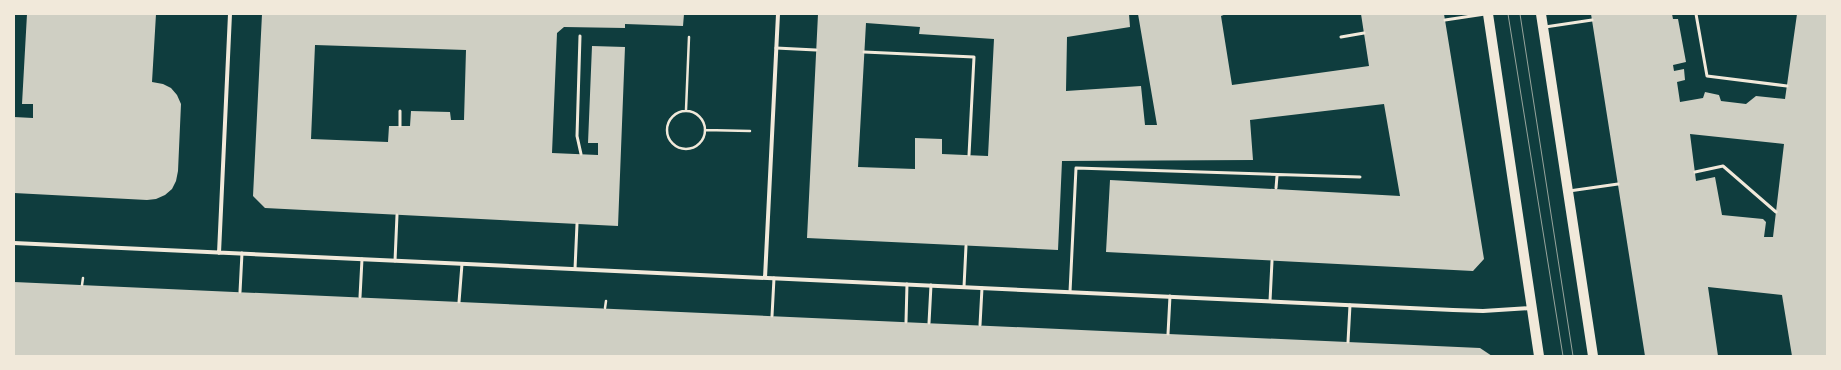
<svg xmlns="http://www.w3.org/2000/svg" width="1841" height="370" viewBox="0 0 1841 370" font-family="'Exo 2',sans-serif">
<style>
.building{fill:#cfcfc3;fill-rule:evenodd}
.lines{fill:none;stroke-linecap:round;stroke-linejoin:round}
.path{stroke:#f1e9da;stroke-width:2.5}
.service{stroke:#f1e9da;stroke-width:3}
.minor{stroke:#f1e9da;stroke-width:4}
.primary{stroke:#f1e9da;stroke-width:10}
.tram{stroke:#97a49c;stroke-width:1}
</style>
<rect width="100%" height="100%" fill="#0f3d3e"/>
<!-- building -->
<path class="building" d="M 27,14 L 156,14 L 152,82 L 163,84 L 171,88 L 177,95 L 181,104 L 178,171 L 176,181 L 172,189 L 165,195 L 156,199 L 147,200 L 14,193 L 14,117 L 33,118 L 33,104 L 22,104 Z
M 262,14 L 684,14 L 683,26 L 625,24 L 625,28 L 564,27 L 557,33 L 552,153 L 598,155 L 598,143 L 588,143 L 592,46 L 625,47 L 618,226 L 265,208 L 253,196 ZM 315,45 L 466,50 L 464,120 L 451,120 L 450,112 L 411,111 L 410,126 L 389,126 L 388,142 L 311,139 Z
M 818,14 L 1129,14 L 1130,27 L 1067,37 L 1066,91 L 1141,86 L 1145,125 L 1157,125 L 1138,14 L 1226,14 L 1221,16 L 1232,85 L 1369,66 L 1361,14 L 1444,14 L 1484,259 L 1473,271 L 1106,252 L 1110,180 L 1400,196 L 1384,104 L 1250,120 L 1253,160 L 1062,161 L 1058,250 L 807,238 ZM 866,23 L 920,27 L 919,34 L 994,39 L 988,156 L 942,154 L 942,139 L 915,138 L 915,169 L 858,167 Z
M 1591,14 L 1672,14 L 1673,19 L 1678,19 L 1686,62 L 1673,65 L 1674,71 L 1684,69 L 1685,80 L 1677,82 L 1680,102 L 1703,98 L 1705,92 L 1719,95 L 1721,101 L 1746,104 L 1756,96 L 1785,99 L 1797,14 L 1827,14 L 1827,356 L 1792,356 L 1782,295 L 1708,287 L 1718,356 L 1645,356 ZM 1690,134 L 1784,144 L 1773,237 L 1764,237 L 1766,222 L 1763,219 L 1722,215 L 1715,177 L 1696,181 Z
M 14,282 L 1480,348 L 1492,356 L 14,356 Z"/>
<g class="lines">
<!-- path -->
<path class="path" d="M 686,110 L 689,37
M667 130a19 19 0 1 1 38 0a19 19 0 1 1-38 0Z
M 705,130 L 750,131
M 82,285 L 83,278
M 605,308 L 606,301"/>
<!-- service -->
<path class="service" d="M 1696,14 L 1707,76 L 1787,86
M 1445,20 L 1485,14
M 1545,27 L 1592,20
M 580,36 L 577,136 L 581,154
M 1341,37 L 1364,33
M 776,48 L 816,50
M 864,52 L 974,57 L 969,155
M 400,126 L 400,111
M 1695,172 L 1723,166 L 1776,212
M 1276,188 L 1277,176
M 1569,191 L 1618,184
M 395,261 L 397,215
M 575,269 L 577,224
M 964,287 L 966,246
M 240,292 L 242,253
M 1070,292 L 1076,168 L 1360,177
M 360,297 L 362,259
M 1270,301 L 1272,261
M 459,302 L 462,264
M 772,316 L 774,278
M 906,322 L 907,284
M 929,323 L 931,285
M 980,325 L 982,288
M 1168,334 L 1170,296
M 1348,342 L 1350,305"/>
<!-- minor -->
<path class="minor" d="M 14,243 L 1453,310 L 1483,311 L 1531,308
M 219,253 L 230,14
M 765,278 L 778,14"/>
<!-- primary -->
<path class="primary" d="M 1488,14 L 1539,356
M 1541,14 L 1593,356"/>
<!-- tram -->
<path class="tram" d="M 1508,14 L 1563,356
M 1520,14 L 1573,356"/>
</g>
<!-- border -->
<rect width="1841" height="370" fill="none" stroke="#f1e9da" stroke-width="30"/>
</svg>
